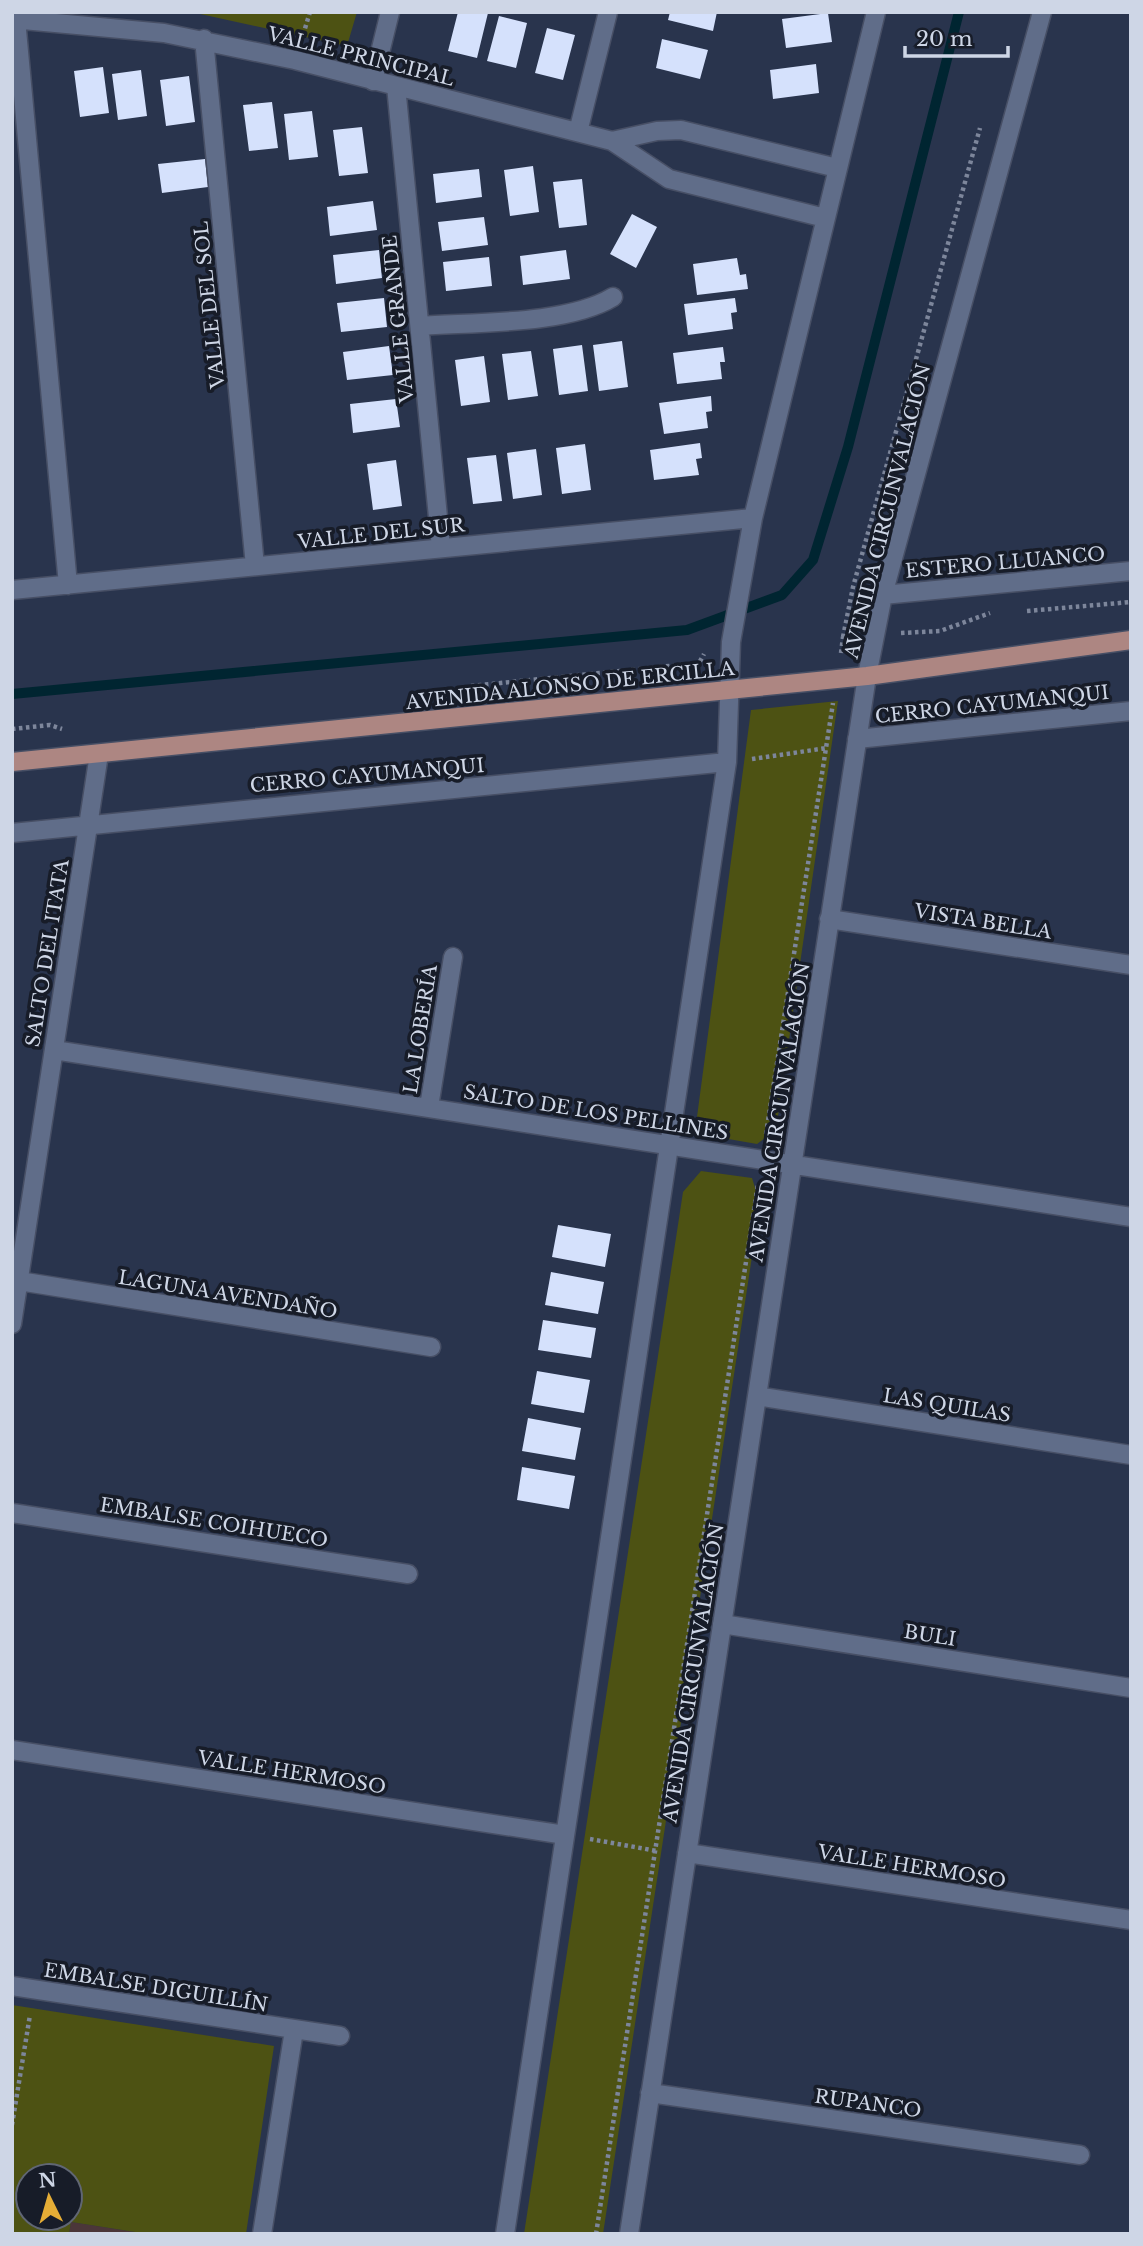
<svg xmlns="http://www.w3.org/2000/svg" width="1143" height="2246" viewBox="0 0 1143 2246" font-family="'Libre Baskerville',serif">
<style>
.education{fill:#4b3639}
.green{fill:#4d5213;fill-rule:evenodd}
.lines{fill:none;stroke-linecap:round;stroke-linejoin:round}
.stream{stroke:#002531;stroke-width:10}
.building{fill:#d5e1fc}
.minor-casing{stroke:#474f65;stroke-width:21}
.major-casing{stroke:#474f65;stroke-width:21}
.path{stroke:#7d869b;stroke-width:4.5;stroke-dasharray:3.5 3.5;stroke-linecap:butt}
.minor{stroke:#606d89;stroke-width:18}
.major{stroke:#ad8682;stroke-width:18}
.labels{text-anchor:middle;stroke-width:7;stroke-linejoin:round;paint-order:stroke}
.street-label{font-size:19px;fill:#ced6e6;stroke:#171c28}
</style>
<rect width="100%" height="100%" fill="#29344d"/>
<!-- education -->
<path class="education" d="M 71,2222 L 148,2234 L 69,2234 Z"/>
<!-- green -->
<path class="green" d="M 191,12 L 357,12 L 347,46 Z
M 838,701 L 776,1130 L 757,1144 L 711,1136 L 697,1117 L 751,710 Z
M 701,1171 L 752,1178 L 760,1204 L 603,2234 L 524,2234 L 683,1192 Z
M 12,2005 L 274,2046 L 246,2234 L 148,2234 L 71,2222 L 69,2234 L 12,2234 ZM 70,2176 L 70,2218 L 28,2218 L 28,2176 Z"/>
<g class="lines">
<!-- stream -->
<path class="stream" d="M 12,694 L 687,630 L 782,595 L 813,560 L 848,447 L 959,12"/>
</g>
<!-- building -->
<path class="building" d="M 458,12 L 488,13 L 477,58 L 448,51 Z
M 670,12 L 717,12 L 713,31 L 668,20 Z
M 828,13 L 832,42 L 786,48 L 782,19 Z
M 499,16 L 527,23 L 516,68 L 487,61 Z
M 547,28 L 575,35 L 563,80 L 535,73 Z
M 662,39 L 708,50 L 700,79 L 656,68 Z
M 816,64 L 819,93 L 773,99 L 770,70 Z
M 103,67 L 109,113 L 80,117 L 74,71 Z
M 141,70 L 147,116 L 118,120 L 112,74 Z
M 189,76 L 195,122 L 166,126 L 160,80 Z
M 272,102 L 278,148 L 249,151 L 243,105 Z
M 312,111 L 318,157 L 289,160 L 284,114 Z
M 362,127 L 368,173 L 339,176 L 333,130 Z
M 205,159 L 208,187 L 162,193 L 158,164 Z
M 533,166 L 539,212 L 510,216 L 504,170 Z
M 479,169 L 482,197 L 436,203 L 433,174 Z
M 582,179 L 587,225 L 559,228 L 553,182 Z
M 373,201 L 377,230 L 330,236 L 327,207 Z
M 632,214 L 657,227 L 636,268 L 610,254 Z
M 484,217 L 488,245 L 442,251 L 438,222 Z
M 379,250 L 382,278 L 336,284 L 333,255 Z
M 566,250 L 570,279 L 523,285 L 520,256 Z
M 489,257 L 492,286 L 446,291 L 443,262 Z
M 737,258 L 740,275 L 746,274 L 748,289 L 697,295 L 693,264 Z
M 384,298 L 387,327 L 341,332 L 337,303 Z
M 735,298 L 737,312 L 731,313 L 733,329 L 688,335 L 684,304 Z
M 622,341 L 628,387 L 599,391 L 593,345 Z
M 582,345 L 588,391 L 559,395 L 553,349 Z
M 389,346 L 393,375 L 347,380 L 343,352 Z
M 723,347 L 725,362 L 720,362 L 722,379 L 677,384 L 673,353 Z
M 531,351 L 538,396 L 508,400 L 502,354 Z
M 484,356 L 490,402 L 461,406 L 455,360 Z
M 711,396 L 712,411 L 706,412 L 708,428 L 664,434 L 659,403 Z
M 396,399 L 400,427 L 353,433 L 350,404 Z
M 700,443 L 702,458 L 696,459 L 699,475 L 654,480 L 650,450 Z
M 585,444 L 591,490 L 562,494 L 556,448 Z
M 536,449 L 542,495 L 513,499 L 507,453 Z
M 496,455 L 502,501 L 473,504 L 467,458 Z
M 396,460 L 402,506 L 373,510 L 367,464 Z
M 558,1225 L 611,1234 L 605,1267 L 552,1257 Z
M 551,1272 L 604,1282 L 598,1314 L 545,1305 Z
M 543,1320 L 596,1328 L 591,1358 L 538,1350 Z
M 537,1371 L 590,1380 L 584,1413 L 531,1404 Z
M 528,1418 L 581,1428 L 575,1460 L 522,1451 Z
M 522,1467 L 575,1476 L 569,1509 L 517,1500 Z"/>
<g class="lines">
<!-- minor casing -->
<g class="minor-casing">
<path id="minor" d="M 12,19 L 164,33 L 295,60 L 612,141 L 669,179 L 825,218
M 16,19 L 68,585
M 204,39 L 255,566
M 373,81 L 390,12
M 396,86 L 441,548
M 578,132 L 608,12
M 612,141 L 657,131 L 681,130 L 837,168
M 420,326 C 474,322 567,325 613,297
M 12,590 L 753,518
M 883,595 L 1131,571
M 857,739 L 1131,711
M 12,833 L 727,762
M 829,919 L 1131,965
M 54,1050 L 1131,1217
M 429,1107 L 453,957
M 19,1281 L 431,1347
M 12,1324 L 99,754
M 757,1396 L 1131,1455
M 12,1513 L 408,1574
M 722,1624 L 1131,1688
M 12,1750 L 565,1835
M 687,1853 L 1131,1920
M 12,1986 L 340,2036
M 650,2093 L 1080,2155
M 262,2234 L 294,2030
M 505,2234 L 727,762 L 731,642 L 753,518 L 876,12
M 629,2234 L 867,676 L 883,595 L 1042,12"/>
</g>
<!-- major casing -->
<g class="major-casing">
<path id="major" d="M 12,762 L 867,676 L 1131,640"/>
</g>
<!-- path -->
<path class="path" d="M 303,35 L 310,12
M 1027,611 L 1131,602
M 901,633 L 940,631 L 990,613
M 843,637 L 853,587 L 980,128
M 841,653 L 843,637 L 850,637
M 471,686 L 699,663 L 704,654
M 12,729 L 50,725 L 62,729
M 752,759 L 827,748
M 766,1134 L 833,703
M 590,1839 L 657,1851
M 12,2125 L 30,2015
M 596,2234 L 758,1184"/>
<!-- minor -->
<use href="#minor" class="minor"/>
<!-- major -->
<use href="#major" class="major"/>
</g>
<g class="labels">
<!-- street labels -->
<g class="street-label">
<text transform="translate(361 56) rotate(14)" y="7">VALLE PRINCIPAL</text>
<text transform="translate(209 305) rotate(-96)" y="7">VALLE DEL SOL</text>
<text transform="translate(398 319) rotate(-96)" y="7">VALLE GRANDE</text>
<text transform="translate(887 511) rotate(-76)" y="7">AVENIDA CIRCUNVALACIÓN</text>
<text transform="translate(381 533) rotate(-6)" y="7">VALLE DEL SUR</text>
<text transform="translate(1005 562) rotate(-5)" y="7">ESTERO LLUANCO</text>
<text transform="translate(570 685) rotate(-6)" y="7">AVENIDA ALONSO DE ERCILLA</text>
<text transform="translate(992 704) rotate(-6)" y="7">CERRO CAYUMANQUI</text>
<text transform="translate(367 775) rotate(-5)" y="7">CERRO CAYUMANQUI</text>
<text transform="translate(983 921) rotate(9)" y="7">VISTA BELLA</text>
<text transform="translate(47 953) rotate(-81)" y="7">SALTO DEL ITATA</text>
<text transform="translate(420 1029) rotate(-81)" y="7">LA LOBERÍA</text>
<text transform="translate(596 1112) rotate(9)" y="7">SALTO DE LOS PELLINES</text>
<text transform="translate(779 1112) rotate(-81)" y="7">AVENIDA CIRCUNVALACIÓN</text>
<text transform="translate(228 1294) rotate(9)" y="7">LAGUNA AVENDAÑO</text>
<text transform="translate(947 1405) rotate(9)" y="7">LAS QUILAS</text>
<text transform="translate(214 1522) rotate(9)" y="7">EMBALSE COIHUECO</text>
<text transform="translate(930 1635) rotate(9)" y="7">BULI</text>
<text transform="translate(693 1673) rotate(-81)" y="7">AVENIDA CIRCUNVALACIÓN</text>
<text transform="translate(292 1772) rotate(9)" y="7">VALLE HERMOSO</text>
<text transform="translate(912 1866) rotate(9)" y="7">VALLE HERMOSO</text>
<text transform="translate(156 1987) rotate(9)" y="7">EMBALSE DIGUILLÍN</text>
<text transform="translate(868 2103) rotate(8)" y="7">RUPANCO</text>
</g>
</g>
<!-- border -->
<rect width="1143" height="2246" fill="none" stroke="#ced6e6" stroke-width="28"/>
<!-- north arrow -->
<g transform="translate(49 2197) rotate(355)"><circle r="33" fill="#171c28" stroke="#606674" stroke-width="2"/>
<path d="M0-5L12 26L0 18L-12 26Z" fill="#e5ad36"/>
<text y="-10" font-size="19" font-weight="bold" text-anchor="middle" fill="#ced6e6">N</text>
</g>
<!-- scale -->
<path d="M905 46v10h103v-10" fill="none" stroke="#ced6e6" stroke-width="3.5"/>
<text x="916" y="46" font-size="21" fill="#ced6e6" stroke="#171c28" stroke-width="5" paint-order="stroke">20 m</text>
</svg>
